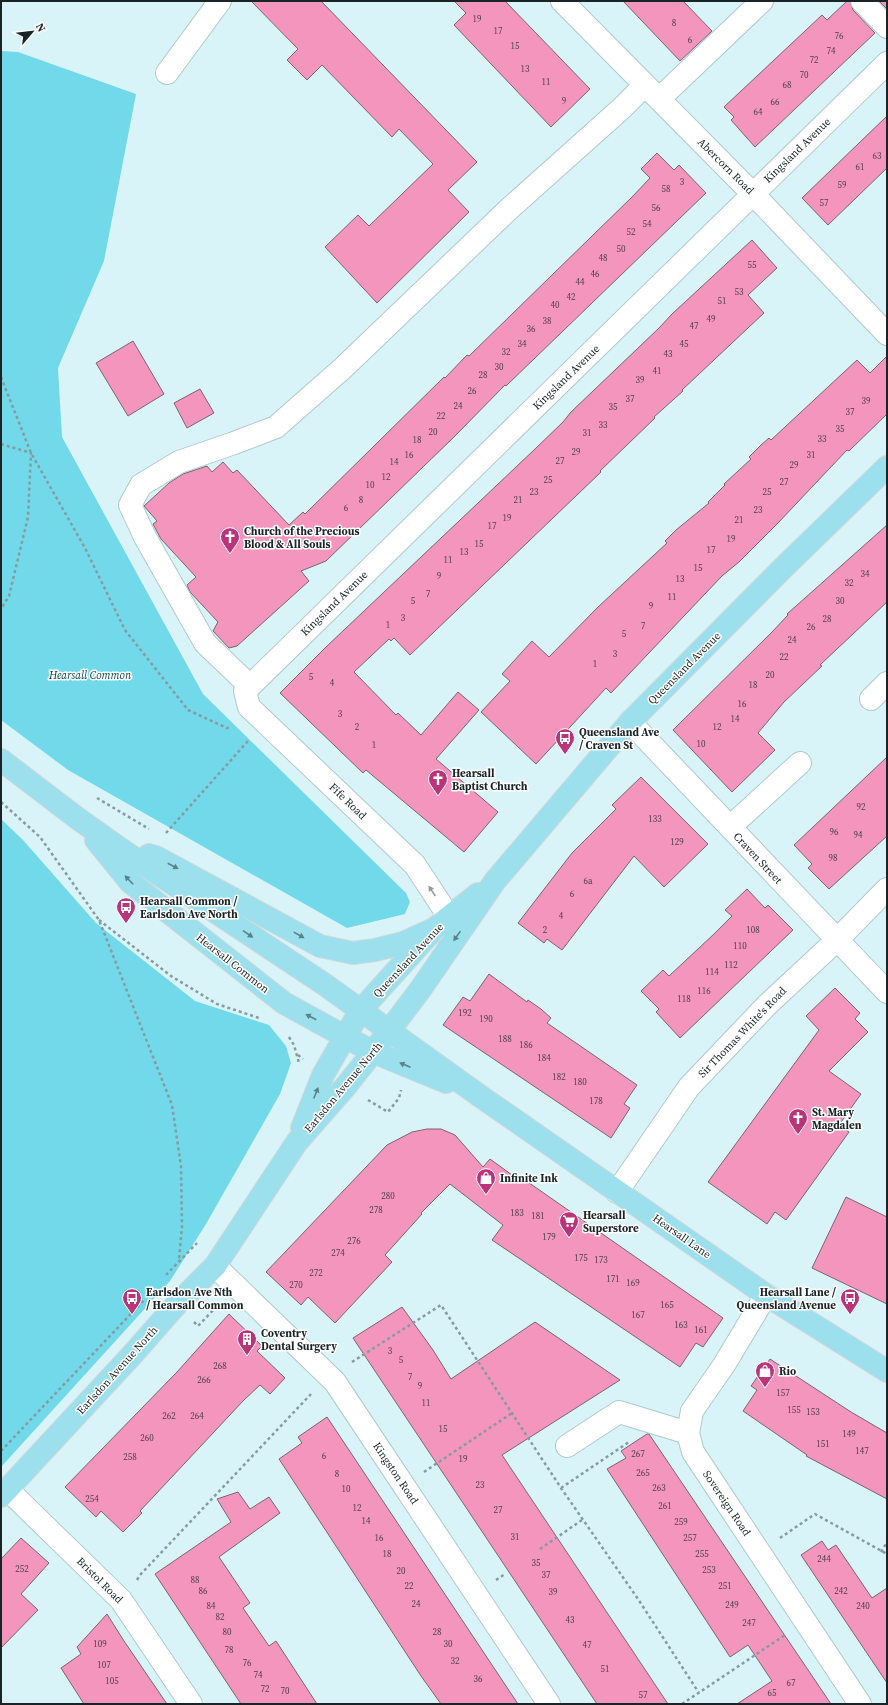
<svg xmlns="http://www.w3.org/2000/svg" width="888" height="1705" viewBox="0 0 888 1705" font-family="'Source Serif 4',serif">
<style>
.green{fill:#71d9ea}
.building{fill:#f395bd;stroke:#7a656d}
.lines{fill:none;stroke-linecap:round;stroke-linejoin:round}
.minor-casing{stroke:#afc9ce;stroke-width:24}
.major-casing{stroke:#d6d8d8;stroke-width:24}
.path{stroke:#879b9f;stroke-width:2.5;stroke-dasharray:3 3;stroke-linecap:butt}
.minor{stroke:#fff;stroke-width:22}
.major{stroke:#9be0ec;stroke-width:22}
.oneway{fill:#5a8289}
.oneway2{fill:#989c9d}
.labels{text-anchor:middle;stroke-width:3;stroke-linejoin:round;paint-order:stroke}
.number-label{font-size:9px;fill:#50404c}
.street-label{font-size:11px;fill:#1a2426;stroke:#fff}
.poi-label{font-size:11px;font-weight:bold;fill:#1a2426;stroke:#fff;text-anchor:start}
.park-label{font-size:11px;font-style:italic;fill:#00414a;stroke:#fff}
</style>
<rect width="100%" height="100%" fill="#d9f4f9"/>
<!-- green -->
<path class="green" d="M 1,51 L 18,52 L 136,94 L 104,261 L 58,368 L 62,437 L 203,694 L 406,893 L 410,902 L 405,914 L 347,928 L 68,770 L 1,720 Z
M 1,819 L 23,840 L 96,923 L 195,1001 L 269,1025 L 286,1046 L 291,1063 L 280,1094 L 206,1224 L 170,1281 L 1,1467 Z"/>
<!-- building -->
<path class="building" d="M 251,1 L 321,1 L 477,162 L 448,190 L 469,212 L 377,303 L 325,247 L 358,215 L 369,226 L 433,164 L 399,129 L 392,137 L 322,65 L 307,80 L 287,60 L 298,49 Z
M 454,1 L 505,1 L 590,89 L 551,127 L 454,25 L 466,13 Z
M 623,1 L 683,1 L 712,31 L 680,61 Z
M 847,1 L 850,1 L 853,10 L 875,33 L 755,147 L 731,120 L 734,117 L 724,107 L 822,15 L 827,20 Z
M 879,1 L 887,1 L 887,9 Z
M 887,116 L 887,168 L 828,225 L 802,198 Z
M 657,153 L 674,170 L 679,165 L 706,193 L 506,386 L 505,385 L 455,436 L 326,561 L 301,571 L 309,581 L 237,646 L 229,648 L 213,631 L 218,622 L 190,592 L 187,585 L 196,577 L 161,539 L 153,524 L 157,521 L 144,506 L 169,483 L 183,474 L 207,466 L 212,472 L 223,462 L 233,473 L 237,470 L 289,525 L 303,512 L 305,514 L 444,377 L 445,378 L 467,355 L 469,356 L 632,197 L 650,178 L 641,169 Z
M 752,240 L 777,268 L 748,295 L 764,313 L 682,390 L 683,391 L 654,417 L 655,418 L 600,471 L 601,472 L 410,655 L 394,638 L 391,641 L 389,639 L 354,672 L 396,715 L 398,713 L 421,735 L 458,692 L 479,710 L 436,759 L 498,812 L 464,852 L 366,770 L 363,773 L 280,693 L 326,647 L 535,449 L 563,422 L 571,412 L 659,328 L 672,314 Z
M 133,341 L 164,394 L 128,416 L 96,363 Z
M 887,356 L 887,414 L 849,451 L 847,450 L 778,523 L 739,562 L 722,576 L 611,693 L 606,688 L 536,764 L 481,712 L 510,681 L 502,674 L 532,641 L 549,657 L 598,607 L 667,543 L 665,541 L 676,530 L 709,503 L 708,502 L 725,485 L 724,484 L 751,459 L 749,457 L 761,445 L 769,438 L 771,440 L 857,360 L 870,373 Z
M 200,389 L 214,413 L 187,428 L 174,403 Z
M 887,525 L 887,602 L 820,665 L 822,666 L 784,702 L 758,733 L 775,750 L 732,792 L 673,730 L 772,632 L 788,615 L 787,614 Z
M 887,757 L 887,836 L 829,889 L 808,868 L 812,864 L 794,845 Z
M 641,777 L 708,844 L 664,887 L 634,856 L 562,950 L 547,939 L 544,943 L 518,923 L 572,853 L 616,809 L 612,805 Z
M 747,889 L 765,908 L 768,905 L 793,930 L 680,1038 L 656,1012 L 659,1009 L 641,991 L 663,970 L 669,976 L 714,934 L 732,916 L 725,910 Z
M 489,974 L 527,1002 L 528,1000 L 541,1009 L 551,1018 L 547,1023 L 637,1085 L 624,1104 L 630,1108 L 611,1138 L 443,1025 L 463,997 L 470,1001 Z
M 835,988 L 860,1013 L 855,1019 L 868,1032 L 829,1071 L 861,1094 L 839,1125 L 849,1132 L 786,1220 L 775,1212 L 767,1224 L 708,1182 L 819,1030 L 806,1016 Z
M 427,1129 L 441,1129 L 455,1135 L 483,1167 L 490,1159 L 523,1183 L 525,1180 L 723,1318 L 703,1347 L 696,1343 L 680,1367 L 492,1240 L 503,1225 L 450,1184 L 421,1213 L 422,1214 L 385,1255 L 392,1262 L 335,1323 L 308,1297 L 301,1305 L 266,1272 L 387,1145 L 412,1132 Z
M 846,1197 L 887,1217 L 887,1304 L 812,1268 Z
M 402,1307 L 433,1350 L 451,1379 L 535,1322 L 620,1380 L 502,1455 L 668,1704 L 597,1704 L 353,1338 Z
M 229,1314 L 262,1346 L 257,1351 L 285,1378 L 270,1394 L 260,1385 L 243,1401 L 140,1511 L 142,1513 L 123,1532 L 101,1511 L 96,1517 L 65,1487 L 177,1372 Z
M 770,1359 L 851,1412 L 887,1433 L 887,1499 L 806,1456 L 807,1455 L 743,1411 L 757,1390 L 751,1386 Z
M 327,1417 L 508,1689 L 518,1704 L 441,1704 L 421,1676 L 279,1459 L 302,1443 L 298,1437 Z
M 647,1434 L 649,1434 L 831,1704 L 737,1704 L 772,1681 L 748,1645 L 730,1657 L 607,1469 L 626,1458 L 621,1451 Z
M 238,1492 L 250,1509 L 269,1497 L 280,1513 L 219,1557 L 250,1603 L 243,1608 L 269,1646 L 276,1641 L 317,1704 L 241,1704 L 155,1574 L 231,1522 L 217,1499 Z
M 21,1538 L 49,1563 L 21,1594 L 38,1610 L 1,1648 L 1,1559 Z
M 822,1541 L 828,1550 L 836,1545 L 872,1598 L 887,1588 L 887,1683 L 801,1555 Z
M 107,1614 L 124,1641 L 167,1704 L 84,1704 L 61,1668 L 81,1654 L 77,1647 Z"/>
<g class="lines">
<!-- minor casing -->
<g class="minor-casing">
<path id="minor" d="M 562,1 L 753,194 L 887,334
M 862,1 L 887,27
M 167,73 L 220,1
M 659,99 L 762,1
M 250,686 L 205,643 L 145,537 L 130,505 L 141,485 L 179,462 L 234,443 L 276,427 L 343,368 L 509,209 L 622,108 L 645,85
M 871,699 L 887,683
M 630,722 L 887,992
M 730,827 L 800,763
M 449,917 L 415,865 L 249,707 L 245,691 L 887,63
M 617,1192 L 689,1087 L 767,1005 L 837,940 L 887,889
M 215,1266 L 335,1382 L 549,1704
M 766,1295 L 724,1365 L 692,1411 L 688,1433 L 693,1452 L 860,1704
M 567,1446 L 619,1412 L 688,1433
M 7,1489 L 121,1600 L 191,1704"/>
</g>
<!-- major casing -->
<g class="major-casing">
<path id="major" d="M 1,760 L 77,818 L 122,850 L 324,984 L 480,1096 L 766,1295 L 887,1371
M 96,840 L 130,882 L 284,1003 L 373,1052 L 446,1082
M 149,855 L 156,857 L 320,946 L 353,953 L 375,950 L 403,943 L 434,929
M 302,1128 L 323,1075 L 360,1011 L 434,929 L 478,894
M 1,1496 L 132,1355 L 176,1305 L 215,1266 L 297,1142 L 346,1086 L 373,1052 L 420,990 L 495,881 L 630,722 L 783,568 L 887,467"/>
</g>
<!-- path -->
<path class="path" d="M 1,377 L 31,453 L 85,548 L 125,630 L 188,710 L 227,728 L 232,727
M 1,444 L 31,453 L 28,517 L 9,596 L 1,609
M 97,798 L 149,829
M 1,802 L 40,837 L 99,920 L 172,1105 L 181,1166 L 182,1226 L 179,1260
M 166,833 L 248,741
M 99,920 L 171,976 L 217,1004 L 259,1018
M 289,1037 L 294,1045 L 299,1063
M 298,1055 L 303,1059
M 368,1100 L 388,1112 L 399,1098 L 401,1090
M 166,1275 L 197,1243
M 194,1322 L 198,1326 L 219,1304
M 352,1362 L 441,1305 L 561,1488 L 638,1599 L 699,1693
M 1,1451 L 144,1300
M 424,1472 L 512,1413
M 561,1488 L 629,1442
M 780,1538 L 815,1514 L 887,1554
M 540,1549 L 582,1520
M 881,1552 L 887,1542
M 137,1580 L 140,1575 L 311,1394
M 496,1580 L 505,1574
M 682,1704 L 785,1635"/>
<!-- minor -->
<use href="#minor" class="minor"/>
<!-- major -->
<use href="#major" class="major"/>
</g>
<!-- one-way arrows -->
<defs><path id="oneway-solid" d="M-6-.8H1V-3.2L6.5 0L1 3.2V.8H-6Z"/></defs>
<g class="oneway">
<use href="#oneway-solid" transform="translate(173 866) rotate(28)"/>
<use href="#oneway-solid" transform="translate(129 880) rotate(-134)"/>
<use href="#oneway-solid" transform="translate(248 934) rotate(34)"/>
<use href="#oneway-solid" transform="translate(299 935) rotate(29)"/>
<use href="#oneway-solid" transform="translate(457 936) rotate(125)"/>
<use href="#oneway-solid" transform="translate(311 1017) rotate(-152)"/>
<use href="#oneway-solid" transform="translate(405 1065) rotate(-157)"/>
<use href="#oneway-solid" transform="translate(316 1093) rotate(-68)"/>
</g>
<use class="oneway2" href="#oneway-solid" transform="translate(432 891) rotate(-123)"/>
<!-- icons -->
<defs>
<g id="church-pin" transform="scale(1)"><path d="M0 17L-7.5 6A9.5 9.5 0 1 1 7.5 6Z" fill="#b93479" stroke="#fff"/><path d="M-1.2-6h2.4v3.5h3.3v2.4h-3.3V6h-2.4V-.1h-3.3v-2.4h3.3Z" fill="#fff"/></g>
<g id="bus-pin" transform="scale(1)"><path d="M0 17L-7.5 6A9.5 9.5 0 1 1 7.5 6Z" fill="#b93479" stroke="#fff"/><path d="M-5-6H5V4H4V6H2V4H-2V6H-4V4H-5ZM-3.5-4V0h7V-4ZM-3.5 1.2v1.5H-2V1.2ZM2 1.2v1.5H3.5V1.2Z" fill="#fff"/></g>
<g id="shop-pin" transform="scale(1)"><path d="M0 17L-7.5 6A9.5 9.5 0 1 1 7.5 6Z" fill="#b93479" stroke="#fff"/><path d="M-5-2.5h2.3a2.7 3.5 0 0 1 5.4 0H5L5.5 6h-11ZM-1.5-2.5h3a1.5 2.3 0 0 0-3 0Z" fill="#fff"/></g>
<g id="supermarket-pin" transform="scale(1)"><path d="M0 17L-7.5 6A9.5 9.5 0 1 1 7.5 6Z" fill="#b93479" stroke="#fff"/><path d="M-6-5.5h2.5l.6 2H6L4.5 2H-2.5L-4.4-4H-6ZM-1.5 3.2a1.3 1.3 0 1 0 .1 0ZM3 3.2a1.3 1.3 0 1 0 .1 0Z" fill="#fff"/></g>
<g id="building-pin" transform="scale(1)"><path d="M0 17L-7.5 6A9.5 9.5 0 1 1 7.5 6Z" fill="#b93479" stroke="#fff"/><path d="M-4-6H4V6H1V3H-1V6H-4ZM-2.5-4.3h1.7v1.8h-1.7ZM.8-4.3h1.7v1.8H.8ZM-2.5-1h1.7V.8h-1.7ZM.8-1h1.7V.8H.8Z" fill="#fff"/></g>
</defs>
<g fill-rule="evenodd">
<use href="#church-pin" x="230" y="537"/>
<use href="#bus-pin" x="565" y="738"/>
<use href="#church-pin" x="438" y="779"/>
<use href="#bus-pin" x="126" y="907"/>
<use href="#church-pin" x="798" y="1118"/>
<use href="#shop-pin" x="486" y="1178"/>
<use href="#supermarket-pin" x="569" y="1221"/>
<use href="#bus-pin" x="132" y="1298"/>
<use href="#bus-pin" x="850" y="1298"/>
<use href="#building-pin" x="247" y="1339"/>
<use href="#shop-pin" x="765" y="1371"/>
</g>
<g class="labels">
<!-- number labels -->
<g class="number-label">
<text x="477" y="22">19</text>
<text x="674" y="26">8</text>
<text x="498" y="34">17</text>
<text x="839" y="39">76</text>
<text x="690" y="43">6</text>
<text x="515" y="49">15</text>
<text x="831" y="54">74</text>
<text x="814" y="63">72</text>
<text x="525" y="72">13</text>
<text x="804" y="78">70</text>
<text x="546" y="85">11</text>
<text x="787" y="88">68</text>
<text x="564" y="104">9</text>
<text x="775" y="105">66</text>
<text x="758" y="115">64</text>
<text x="877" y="159">63</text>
<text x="860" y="170">61</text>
<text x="682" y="185">3</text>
<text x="842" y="188">59</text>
<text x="666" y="192">58</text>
<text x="824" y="206">57</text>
<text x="656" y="211">56</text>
<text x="647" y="227">54</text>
<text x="631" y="235">52</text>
<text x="621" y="252">50</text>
<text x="603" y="261">48</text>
<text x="752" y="268">55</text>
<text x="595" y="277">46</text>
<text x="580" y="285">44</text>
<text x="739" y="295">53</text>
<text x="571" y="300">42</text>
<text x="722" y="304">51</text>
<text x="555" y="308">40</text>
<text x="711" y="322">49</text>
<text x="547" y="324">38</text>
<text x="694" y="329">47</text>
<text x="531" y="332">36</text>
<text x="522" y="347">34</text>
<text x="684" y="347">45</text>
<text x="506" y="355">32</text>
<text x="668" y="357">43</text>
<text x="499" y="370">30</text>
<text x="657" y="374">41</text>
<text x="483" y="378">28</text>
<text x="640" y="383">39</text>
<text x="472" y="394">26</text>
<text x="630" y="402">37</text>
<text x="866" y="404">39</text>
<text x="458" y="409">24</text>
<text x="613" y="410">35</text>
<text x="850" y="415">37</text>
<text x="441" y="419">22</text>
<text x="603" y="428">33</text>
<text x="840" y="432">35</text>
<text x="433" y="435">20</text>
<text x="587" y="436">31</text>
<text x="822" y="442">33</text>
<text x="417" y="443">18</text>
<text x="576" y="455">29</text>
<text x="409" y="458">16</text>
<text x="811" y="458">31</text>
<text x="560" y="464">27</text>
<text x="394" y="465">14</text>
<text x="794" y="468">29</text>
<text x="386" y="480">12</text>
<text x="548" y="483">25</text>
<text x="784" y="485">27</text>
<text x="370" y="488">10</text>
<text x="534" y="495">23</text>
<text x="767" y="495">25</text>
<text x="361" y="503">8</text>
<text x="518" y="503">21</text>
<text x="346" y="511">6</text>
<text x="758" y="513">23</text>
<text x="507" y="521">19</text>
<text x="739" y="523">21</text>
<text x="492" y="529">17</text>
<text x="731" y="542">19</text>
<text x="479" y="547">15</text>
<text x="711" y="553">17</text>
<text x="464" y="555">13</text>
<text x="448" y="563">11</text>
<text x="698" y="571">15</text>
<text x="865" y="577">34</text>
<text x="439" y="579">9</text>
<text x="680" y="582">13</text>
<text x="849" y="586">32</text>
<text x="428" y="597">7</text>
<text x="672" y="600">11</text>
<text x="413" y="604">5</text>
<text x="840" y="604">30</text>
<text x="651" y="609">9</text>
<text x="403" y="621">3</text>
<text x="827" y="622">28</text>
<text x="388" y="628">1</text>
<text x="643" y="629">7</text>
<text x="811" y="630">26</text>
<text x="624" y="637">5</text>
<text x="792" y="643">24</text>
<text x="615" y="657">3</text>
<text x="784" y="660">22</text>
<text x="595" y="667">1</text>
<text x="770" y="678">20</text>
<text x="311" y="680">5</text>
<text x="332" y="686">4</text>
<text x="753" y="688">18</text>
<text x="742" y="707">16</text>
<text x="340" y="717">3</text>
<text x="735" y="722">14</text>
<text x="357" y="730">2</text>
<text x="717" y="730">12</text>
<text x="701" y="747">10</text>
<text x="374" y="748">1</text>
<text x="861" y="810">92</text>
<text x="655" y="822">133</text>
<text x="834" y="835">96</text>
<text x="858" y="838">94</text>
<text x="677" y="845">129</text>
<text x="833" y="861">98</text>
<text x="588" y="884">6a</text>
<text x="572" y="897">6</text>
<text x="561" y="919">4</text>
<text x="545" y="933">2</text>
<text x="753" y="933">108</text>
<text x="740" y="949">110</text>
<text x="731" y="968">112</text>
<text x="712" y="975">114</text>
<text x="704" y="994">116</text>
<text x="684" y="1002">118</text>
<text x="465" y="1016">192</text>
<text x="486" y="1022">190</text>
<text x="505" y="1042">188</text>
<text x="526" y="1048">186</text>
<text x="544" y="1061">184</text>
<text x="559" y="1080">182</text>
<text x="580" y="1085">180</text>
<text x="596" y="1104">178</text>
<text x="388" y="1199">280</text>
<text x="376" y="1213">278</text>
<text x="517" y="1216">183</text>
<text x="538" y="1219">181</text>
<text x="549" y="1240">179</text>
<text x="354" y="1244">276</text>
<text x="338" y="1256">274</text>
<text x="581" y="1261">175</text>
<text x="601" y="1263">173</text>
<text x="316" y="1276">272</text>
<text x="613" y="1282">171</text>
<text x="633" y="1286">169</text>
<text x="296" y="1288">270</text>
<text x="667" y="1308">165</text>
<text x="638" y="1318">167</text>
<text x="681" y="1328">163</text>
<text x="701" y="1333">161</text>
<text x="390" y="1354">3</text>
<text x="401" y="1363">5</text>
<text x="220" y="1369">268</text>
<text x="410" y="1380">7</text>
<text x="204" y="1383">266</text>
<text x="420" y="1389">9</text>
<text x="783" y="1396">157</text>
<text x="426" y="1406">11</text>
<text x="794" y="1413">155</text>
<text x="813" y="1415">153</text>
<text x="169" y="1419">262</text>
<text x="197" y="1419">264</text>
<text x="443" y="1432">15</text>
<text x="849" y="1437">149</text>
<text x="147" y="1441">260</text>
<text x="823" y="1447">151</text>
<text x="862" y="1454">147</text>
<text x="638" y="1457">267</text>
<text x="324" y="1459">6</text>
<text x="130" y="1460">258</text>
<text x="463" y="1462">19</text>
<text x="643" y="1476">265</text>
<text x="337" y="1477">8</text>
<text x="480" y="1488">23</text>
<text x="659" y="1491">263</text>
<text x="346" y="1492">10</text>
<text x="92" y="1502">254</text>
<text x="665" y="1509">261</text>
<text x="357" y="1511">12</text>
<text x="498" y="1513">27</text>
<text x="366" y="1524">14</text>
<text x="681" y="1525">259</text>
<text x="515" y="1540">31</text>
<text x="379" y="1541">16</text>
<text x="690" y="1541">257</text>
<text x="387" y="1557">18</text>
<text x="702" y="1557">255</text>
<text x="824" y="1562">244</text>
<text x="536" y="1566">35</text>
<text x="22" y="1572">252</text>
<text x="709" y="1573">253</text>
<text x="401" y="1574">20</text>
<text x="546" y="1578">37</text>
<text x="195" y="1583">88</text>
<text x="409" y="1589">22</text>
<text x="725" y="1589">251</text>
<text x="203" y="1594">86</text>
<text x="841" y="1594">242</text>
<text x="553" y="1595">39</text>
<text x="416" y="1607">24</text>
<text x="732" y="1608">249</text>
<text x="211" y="1609">84</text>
<text x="863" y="1609">240</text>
<text x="220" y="1620">82</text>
<text x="570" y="1623">43</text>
<text x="749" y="1626">247</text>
<text x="227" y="1635">80</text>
<text x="437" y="1635">28</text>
<text x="100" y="1647">109</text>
<text x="448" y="1647">30</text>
<text x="587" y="1648">47</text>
<text x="229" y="1653">78</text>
<text x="455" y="1664">32</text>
<text x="247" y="1666">76</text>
<text x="104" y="1668">107</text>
<text x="605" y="1672">51</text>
<text x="258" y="1678">74</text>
<text x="478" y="1682">36</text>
<text x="112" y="1684">105</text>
<text x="791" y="1686">67</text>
<text x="265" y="1692">72</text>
<text x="285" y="1694">70</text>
<text x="772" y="1696">65</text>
<text x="643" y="1698">57</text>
</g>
<!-- street labels -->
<g class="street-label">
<text transform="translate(797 150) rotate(-44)" y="4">Kingsland Avenue</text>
<text transform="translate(726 166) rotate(45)" y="4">Abercorn Road</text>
<text transform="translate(566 377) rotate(-44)" y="4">Kingsland Avenue</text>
<text transform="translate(334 603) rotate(-44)" y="4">Kingsland Avenue</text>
<text transform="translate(684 668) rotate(-45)" y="4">Queensland Avenue</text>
<text transform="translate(348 801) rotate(44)" y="4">Fife Road</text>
<text transform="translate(758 858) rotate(47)" y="4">Craven Street</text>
<text transform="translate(408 960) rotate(-47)" y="4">Queensland Avenue</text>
<text transform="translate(233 963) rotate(38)" y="4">Hearsall Common</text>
<text transform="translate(742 1032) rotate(-46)" y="4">Sir Thomas White's Road</text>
<text transform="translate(343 1087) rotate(-50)" y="4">Earlsdon Avenue North</text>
<text transform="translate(682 1236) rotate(35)" y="4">Hearsall Lane</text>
<text transform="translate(117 1370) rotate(-48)" y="4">Earlsdon Avenue North</text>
<text transform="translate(396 1473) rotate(56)" y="4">Kingston Road</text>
<text transform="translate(727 1503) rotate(56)" y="4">Sovereign Road</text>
<text transform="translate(100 1580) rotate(45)" y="4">Bristol Road</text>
</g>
<!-- poi labels -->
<g class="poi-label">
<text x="244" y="535">Church of the Precious<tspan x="244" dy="13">Blood &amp; All Souls</tspan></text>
<text x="579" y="736">Queensland Ave<tspan x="579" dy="13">/ Craven St</tspan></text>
<text x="452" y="777">Hearsall<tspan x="452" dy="13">Baptist Church</tspan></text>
<text x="140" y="905">Hearsall Common /<tspan x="140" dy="13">Earlsdon Ave North</tspan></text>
<text x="812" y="1116">St. Mary<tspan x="812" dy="13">Magdalen</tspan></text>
<text x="500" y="1182">Infinite Ink</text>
<text x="583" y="1219">Hearsall<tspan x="583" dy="13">Superstore</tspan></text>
<text x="146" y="1296">Earlsdon Ave Nth<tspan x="146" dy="13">/ Hearsall Common</tspan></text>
<text x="836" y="1296" text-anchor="end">Hearsall Lane /<tspan x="836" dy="13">Queensland Avenue</tspan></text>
<text x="261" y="1337">Coventry<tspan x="261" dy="13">Dental Surgery</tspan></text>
<text x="779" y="1375">Rio</text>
</g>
<!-- park labels -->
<g class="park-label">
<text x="90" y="679">Hearsall Common</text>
</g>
</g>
<!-- border -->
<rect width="888" height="1705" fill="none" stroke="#1a2426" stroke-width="4"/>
<!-- north arrow -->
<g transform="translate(32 32) rotate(62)" stroke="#ffffff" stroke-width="3" paint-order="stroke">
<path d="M0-3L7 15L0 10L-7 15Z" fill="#1a2426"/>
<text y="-6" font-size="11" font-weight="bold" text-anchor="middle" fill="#1a2426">N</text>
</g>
</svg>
